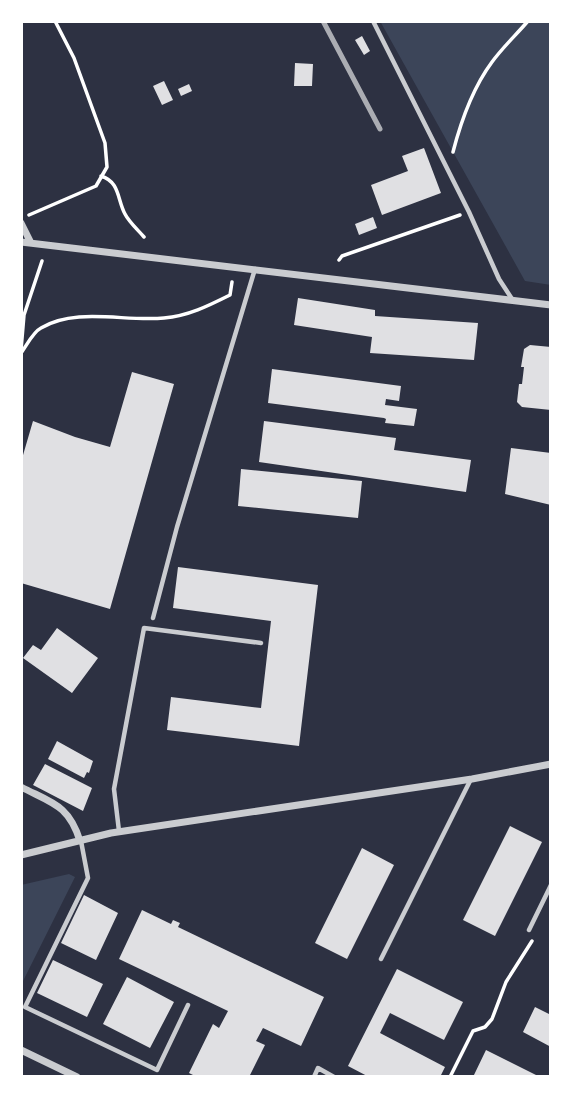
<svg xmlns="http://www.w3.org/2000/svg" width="572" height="1098" viewBox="0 0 572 1098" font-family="'Asap Condensed',sans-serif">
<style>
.green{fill:#3c4559}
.building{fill:#e0e0e3}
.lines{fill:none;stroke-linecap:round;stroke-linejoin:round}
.path{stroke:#fff;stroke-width:3.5}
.service{stroke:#caccd0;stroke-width:4.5}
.minor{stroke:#caccd0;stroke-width:7}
.rail{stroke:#abadb3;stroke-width:5}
</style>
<rect width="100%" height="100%" fill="#2d3142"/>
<!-- green -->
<path class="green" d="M 380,21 L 551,21 L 551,285 L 525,281 Z
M 69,874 L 75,877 L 21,985 L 21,885 Z"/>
<!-- building -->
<path class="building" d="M 362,36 L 370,51 L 364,55 L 355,40 Z
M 295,63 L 313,64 L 312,86 L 294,86 Z
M 164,81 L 173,100 L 162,105 L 153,86 Z
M 189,84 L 192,91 L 181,96 L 178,89 Z
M 424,148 L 441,193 L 382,215 L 371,185 L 408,171 L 402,156 Z
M 373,217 L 377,228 L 359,235 L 355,224 Z
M 298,298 L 375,310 L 375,316 L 478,323 L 474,360 L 370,353 L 372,337 L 294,325 Z
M 530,345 L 551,347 L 551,410 L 522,407 L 517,402 L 519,384 L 522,384 L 524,367 L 521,367 L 524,349 Z
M 272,369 L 401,386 L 399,401 L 386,399 L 385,405 L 417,409 L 414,426 L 385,423 L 386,419 L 384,418 L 268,403 Z
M 132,372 L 174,384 L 110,609 L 21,583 L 21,462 L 33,421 L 75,437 L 110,447 Z
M 264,421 L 396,438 L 394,450 L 471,460 L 466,492 L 259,462 Z
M 511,448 L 551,453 L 551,505 L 505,494 Z
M 241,469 L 362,481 L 358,518 L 238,506 Z
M 178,567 L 318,585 L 299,746 L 167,730 L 171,697 L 261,708 L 271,621 L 173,608 Z
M 57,628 L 98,658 L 72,693 L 23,658 L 33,645 L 41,650 Z
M 57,741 L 93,761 L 89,773 L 87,772 L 84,778 L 48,759 Z
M 45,764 L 92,788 L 83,811 L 33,785 Z
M 510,826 L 542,842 L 495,936 L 463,920 Z
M 362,848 L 394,865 L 347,959 L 315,943 Z
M 84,895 L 118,913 L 96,960 L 61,943 Z
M 142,910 L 171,924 L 173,920 L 180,923 L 178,927 L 324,997 L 301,1046 L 263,1028 L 256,1041 L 265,1045 L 249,1077 L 197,1077 L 189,1073 L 213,1024 L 219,1028 L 228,1011 L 119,959 Z
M 53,960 L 103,984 L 87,1017 L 37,993 Z
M 397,969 L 463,1002 L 444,1040 L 390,1013 L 380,1033 L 445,1067 L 440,1077 L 369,1077 L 348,1066 Z
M 127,977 L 174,1002 L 150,1048 L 103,1024 Z
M 535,1007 L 551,1015 L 551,1047 L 523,1032 Z
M 486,1050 L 540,1077 L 473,1077 Z"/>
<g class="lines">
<!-- path -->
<path class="path" d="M 453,152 C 461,121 472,89 492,62 C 502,48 516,35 528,21
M 101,176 C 120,182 117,199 125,214 C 129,222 138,230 144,237
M 29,215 L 96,186 L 107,167 L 105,143 L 74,58 L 55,21
M 339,260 L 342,256 L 460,215
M 21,350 L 24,315 L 42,261
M 21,353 C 27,345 33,332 41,328 C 76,307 125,322 164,318 C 188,316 208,306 230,295 L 232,282
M 450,1077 L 473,1031 L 485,1027 L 492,1019 L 506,982 L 532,941"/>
<!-- service -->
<path class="service" d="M 373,21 L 469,212 L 499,279 L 512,299
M 153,618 L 177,527 L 255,269
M 119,831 L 114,789 L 144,628 L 261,643
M 81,841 L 88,878 L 25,1007 L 157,1070 L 188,1005
M 529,930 L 551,885
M 381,959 L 471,779
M 314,1077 L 318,1068 L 334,1077"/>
<!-- minor -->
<path class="minor" d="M 21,223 L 31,243
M 21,242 L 551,305
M 21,787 C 52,803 69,805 80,841
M 21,855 L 111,833 L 472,779 L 551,764
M 21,1050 L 77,1077"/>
<!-- rail -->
<path class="rail" d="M 323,21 L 380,129"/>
</g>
<!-- border -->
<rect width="572" height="1098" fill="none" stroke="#ffffff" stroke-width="46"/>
</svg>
